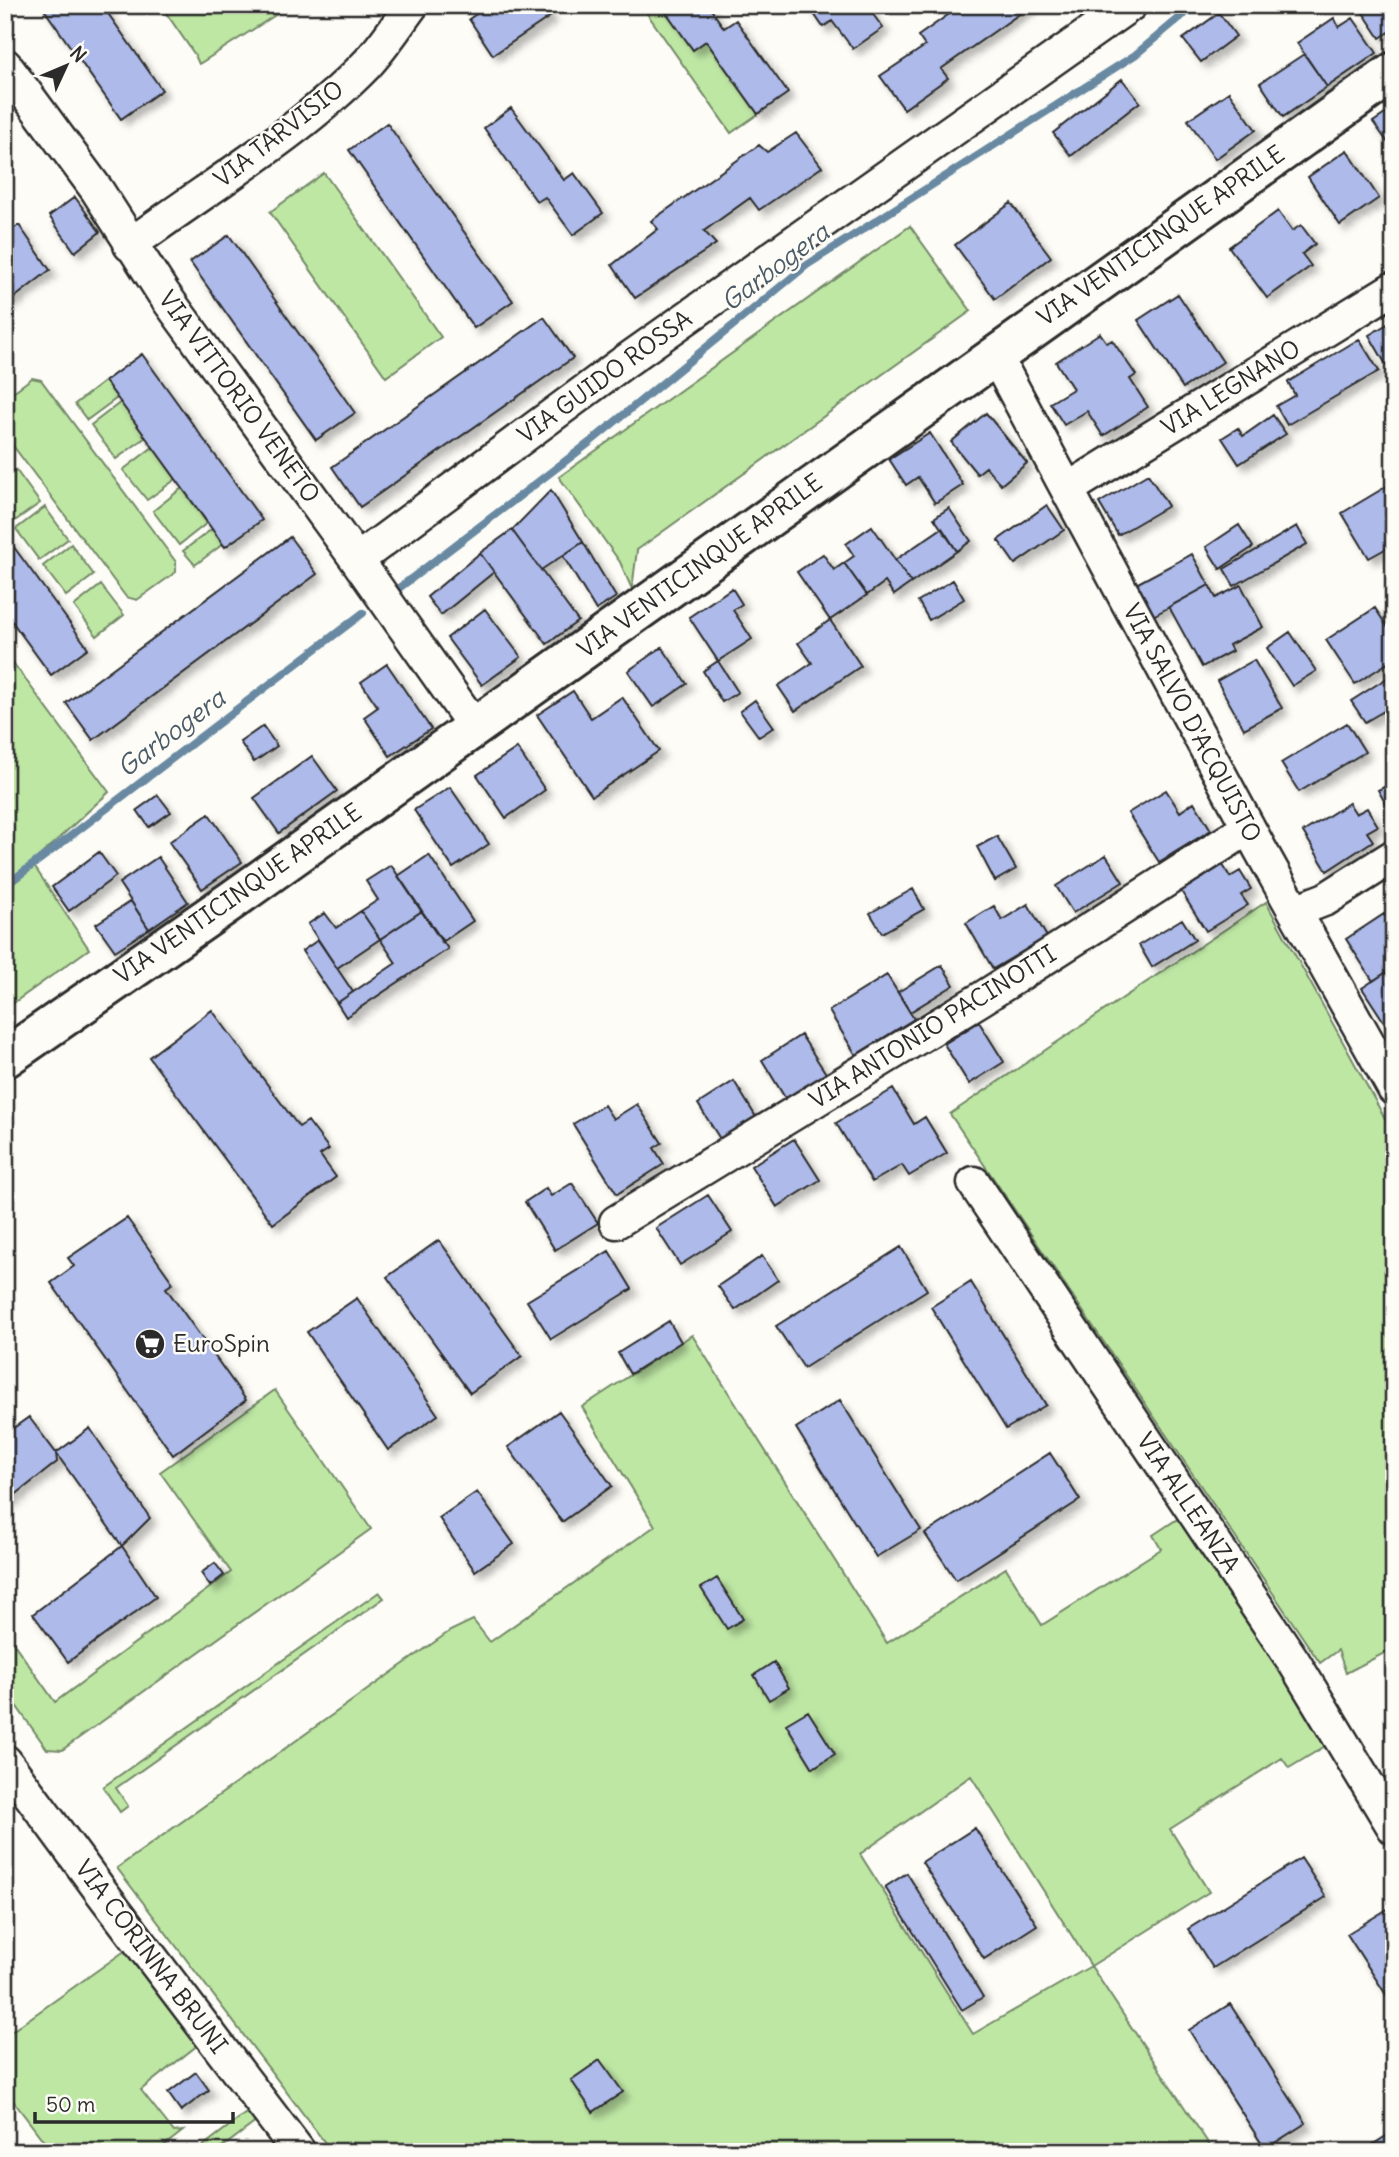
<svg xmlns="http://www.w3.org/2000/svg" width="1399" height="2157" viewBox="0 0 1399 2157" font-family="Delius,sans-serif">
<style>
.green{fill:#bee7a4;stroke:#748968;stroke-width:2;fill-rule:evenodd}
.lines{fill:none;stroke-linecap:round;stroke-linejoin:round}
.stream{stroke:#6889a1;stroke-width:8}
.building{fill:#adbaea;stroke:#2b2b2b;stroke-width:2;filter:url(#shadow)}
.minor-casing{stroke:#2b2b2b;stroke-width:37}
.tertiary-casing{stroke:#2b2b2b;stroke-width:44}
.minor{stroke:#fdfcf7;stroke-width:32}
.tertiary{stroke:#fdfcf7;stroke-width:38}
.labels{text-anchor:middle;stroke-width:5;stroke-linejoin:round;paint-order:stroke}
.street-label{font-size:24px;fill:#2b2b2b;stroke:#fdfcf7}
.poi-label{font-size:24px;fill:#2b2b2b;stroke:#fdfcf7;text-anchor:start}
.water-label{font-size:26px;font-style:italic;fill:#4a5a66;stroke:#fdfcf7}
</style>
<defs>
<filter id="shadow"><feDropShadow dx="6" dy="6" stdDeviation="3.5" flood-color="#0004"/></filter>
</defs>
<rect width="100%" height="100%" fill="#fdfcf7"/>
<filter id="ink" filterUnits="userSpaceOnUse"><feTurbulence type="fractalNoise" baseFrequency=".0143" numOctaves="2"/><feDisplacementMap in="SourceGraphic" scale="14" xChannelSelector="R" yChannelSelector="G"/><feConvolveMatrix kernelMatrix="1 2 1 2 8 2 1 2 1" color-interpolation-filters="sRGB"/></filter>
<g filter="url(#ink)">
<!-- green -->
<path class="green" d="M 164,5 L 291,5 L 199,64 L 195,55 L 162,7 Z
M 655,5 L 661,5 L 706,41 L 758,114 L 731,133 L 646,12 Z
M 324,173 L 441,337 L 386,377 L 270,212 Z
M 910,226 L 971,311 L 637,550 L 632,589 L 620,562 L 559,477 Z
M 32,378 L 41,380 L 176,562 L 176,572 L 137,600 L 126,597 L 5,435 L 5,398 Z
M 105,381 L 117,398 L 87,420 L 75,404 Z
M 121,402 L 146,437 L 116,459 L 91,425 Z
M 153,447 L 176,479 L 147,500 L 123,470 Z
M 16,470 L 40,503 L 12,523 L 5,514 L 5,479 Z
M 182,488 L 207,523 L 179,545 L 153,511 Z
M 45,507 L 68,539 L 39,560 L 16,529 Z
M 212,529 L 223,544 L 195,565 L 183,551 Z
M 71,544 L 94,575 L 66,596 L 43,566 Z
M 101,585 L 124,615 L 97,636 L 74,606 Z
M 5,652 L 109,792 L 32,863 L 89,949 L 5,1009 Z
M 1266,902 L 1394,1135 L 1394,1648 L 1346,1673 L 1338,1650 L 1320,1663 L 950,1114 Z
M 692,1335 L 887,1643 L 1006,1568 L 1042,1625 L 1161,1549 L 1153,1535 L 1182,1516 L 1327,1745 L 1289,1768 L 1282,1758 L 1170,1829 L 1209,1892 L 1091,1966 L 1214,2152 L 332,2152 L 117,1868 L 450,1631 L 473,1620 L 490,1642 L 655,1526 L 582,1407 ZM 971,1776 L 1091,1966 L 973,2034 L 860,1854 Z
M 275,1390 L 371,1529 L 62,1750 L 47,1749 L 5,1690 L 5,1631 L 55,1702 L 231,1572 L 160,1472 Z
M 379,1592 L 384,1598 L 116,1788 L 128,1806 L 120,1812 L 103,1787 Z
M 126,1950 L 199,2044 L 141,2090 L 174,2132 L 183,2131 L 156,2152 L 52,2152 L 5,2090 L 5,2036 Z
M 254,2107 L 261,2118 L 216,2152 L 195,2152 Z"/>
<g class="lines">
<!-- stream -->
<path class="stream" d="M 399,588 L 589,443 L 807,265 L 1135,55 L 1195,5
M 5,886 L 363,613"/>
</g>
<!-- building -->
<path class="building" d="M 41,5 L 102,5 L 162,90 L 121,119 Z
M 489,5 L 544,5 L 551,16 L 493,55 L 469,19 Z
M 661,5 L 708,5 L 724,28 L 736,20 L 788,93 L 758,114 L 706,41 L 693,50 Z
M 808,5 L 845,5 L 846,7 L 849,5 L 866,5 L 883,28 L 853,49 L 832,21 L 823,27 Z
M 962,5 L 1032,5 L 941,69 L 948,78 L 904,109 L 880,76 L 925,46 L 918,36 Z
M 1358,5 L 1394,5 L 1394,29 L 1380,38 Z
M 1219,13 L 1236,36 L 1201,62 L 1183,39 Z
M 1334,18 L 1339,27 L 1353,18 L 1377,53 L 1327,87 L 1297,43 Z
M 1304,54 L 1327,87 L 1283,117 L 1260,83 Z
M 1122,79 L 1140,102 L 1071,156 L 1053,133 Z
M 1229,92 L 1256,130 L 1215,159 L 1188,120 Z
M 511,108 L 564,180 L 574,173 L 603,213 L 573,235 L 545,197 L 537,202 L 484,128 Z
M 1394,108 L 1394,151 L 1373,122 Z
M 387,123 L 513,301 L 474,328 L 349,150 Z
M 796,133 L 822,167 L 759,210 L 750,198 L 704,231 L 716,244 L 635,298 L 612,265 L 658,229 L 651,221 L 759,145 L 767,152 Z
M 1347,150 L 1379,198 L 1340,225 L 1308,177 Z
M 75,197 L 100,232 L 75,252 L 49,216 Z
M 1011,203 L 1051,257 L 995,299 L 955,245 Z
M 1278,211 L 1292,231 L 1301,225 L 1315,244 L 1302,254 L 1311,266 L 1267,298 L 1229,247 Z
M 19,225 L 50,270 L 5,305 L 5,234 Z
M 229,235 L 355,413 L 316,440 L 190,262 Z
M 1178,294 L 1223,362 L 1183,388 L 1138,320 Z
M 544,317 L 573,358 L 360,507 L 332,467 Z
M 1394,320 L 1394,374 L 1392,375 L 1369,335 Z
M 1100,333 L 1107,343 L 1112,340 L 1136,375 L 1130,379 L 1148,407 L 1103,436 L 1087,411 L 1064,425 L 1050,403 L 1073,389 L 1056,362 Z
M 1359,339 L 1379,371 L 1287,425 L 1276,406 L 1295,395 L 1288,382 Z
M 142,354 L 262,520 L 225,547 L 105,381 Z
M 986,413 L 1027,463 L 1001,485 L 986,467 L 977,474 L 951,442 Z
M 1273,415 L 1286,434 L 1239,464 L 1222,438 L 1238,428 L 1243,436 Z
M 930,433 L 963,485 L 935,503 L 918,477 L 906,485 L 889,459 Z
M 1148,474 L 1168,506 L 1118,535 L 1099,503 Z
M 1394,482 L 1394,544 L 1369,558 L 1342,513 Z
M 551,490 L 583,542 L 541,570 L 512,530 Z
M 1047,505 L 1064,530 L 1015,564 L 998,540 Z
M 949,508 L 971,541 L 957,551 L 934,518 Z
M 1239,525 L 1253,547 L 1220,569 L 1206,547 Z
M 872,526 L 911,583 L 894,595 L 885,582 L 867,595 L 844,563 L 854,556 L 846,544 Z
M 1297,526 L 1307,544 L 1234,586 L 1224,569 Z
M 942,528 L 957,551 L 911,583 L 895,560 Z
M 512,530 L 578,621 L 547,644 L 480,553 Z
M 5,535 L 88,648 L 51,675 L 5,612 Z
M 290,537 L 317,574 L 93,740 L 66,703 Z
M 583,542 L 616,597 L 596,610 L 563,556 Z
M 480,553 L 494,572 L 441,615 L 427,597 Z
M 823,554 L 834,570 L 844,563 L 867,595 L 830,620 L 797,572 Z
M 1192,554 L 1209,585 L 1153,616 L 1136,584 Z
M 953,580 L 964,599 L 929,620 L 918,601 Z
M 1209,585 L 1216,598 L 1241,585 L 1263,627 L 1229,645 L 1232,651 L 1202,667 L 1169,607 Z
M 732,588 L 742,604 L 733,610 L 752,639 L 718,661 L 689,617 Z
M 1375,608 L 1394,637 L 1394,659 L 1355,684 L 1326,640 Z
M 485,609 L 521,657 L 482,685 L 447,638 Z
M 830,620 L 861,666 L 795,711 L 778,686 L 812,663 L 798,643 Z
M 1290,632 L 1316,671 L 1292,686 L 1267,648 Z
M 662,647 L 687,684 L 653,707 L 628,671 Z
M 1254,660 L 1282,708 L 1244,729 L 1217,681 Z
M 718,661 L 738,692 L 722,702 L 703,671 Z
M 387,664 L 431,729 L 390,756 L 364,717 L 378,707 L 361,682 Z
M 1390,676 L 1394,682 L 1394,705 L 1365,722 L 1351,701 Z
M 573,691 L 591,718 L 622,697 L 659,751 L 592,796 L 537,715 Z
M 755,700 L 774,727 L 759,737 L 740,711 Z
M 1347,723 L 1365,752 L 1299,792 L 1281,763 Z
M 263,726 L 277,746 L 254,762 L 240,742 Z
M 517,748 L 545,790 L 506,818 L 477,775 Z
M 312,756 L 337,791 L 279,833 L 254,798 Z
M 1394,782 L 1394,805 L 1388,808 L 1378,790 Z
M 450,787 L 489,844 L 453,868 L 414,810 Z
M 1166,790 L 1180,812 L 1194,802 L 1211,830 L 1159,862 L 1128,813 Z
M 158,795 L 171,812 L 149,827 L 137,810 Z
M 1349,803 L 1356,814 L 1367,808 L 1378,826 L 1367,832 L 1373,841 L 1327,871 L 1303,832 Z
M 209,814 L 242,862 L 202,889 L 169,842 Z
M 997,836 L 1016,869 L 995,881 L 977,847 Z
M 99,852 L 116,876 L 69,911 L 52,887 Z
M 429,855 L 473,921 L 442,942 L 398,876 Z
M 1106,855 L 1123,882 L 1073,913 L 1056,886 Z
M 158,857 L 188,902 L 149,929 L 119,883 Z
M 391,865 L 422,911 L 380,939 L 361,911 L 378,900 L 366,881 Z
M 1223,865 L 1230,877 L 1240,871 L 1251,889 L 1241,895 L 1248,905 L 1206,931 L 1181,891 Z
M 913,889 L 924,909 L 882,933 L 870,913 Z
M 131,901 L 149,929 L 115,951 L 96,924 Z
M 1028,904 L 1047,937 L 993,969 L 966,923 L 994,906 L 1002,920 Z
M 361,911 L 380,939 L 337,968 L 308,924 L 325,913 L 336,928 Z
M 422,911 L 448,949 L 346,1017 L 337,1003 L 396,963 L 380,939 Z
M 1384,914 L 1394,929 L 1394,967 L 1373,981 L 1346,939 Z
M 1182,919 L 1195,940 L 1152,967 L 1139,945 Z
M 318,940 L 353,992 L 337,1003 L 302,951 Z
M 942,965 L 954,985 L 910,1012 L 898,992 Z
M 1394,967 L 1394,1033 L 1392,1034 L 1362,988 Z
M 887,975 L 914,1019 L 856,1055 L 829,1011 Z
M 212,1010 L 299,1127 L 308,1121 L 329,1149 L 320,1155 L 336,1177 L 273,1224 L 149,1057 Z
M 979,1022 L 1004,1062 L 969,1084 L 944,1044 Z
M 801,1035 L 827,1075 L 787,1101 L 762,1060 Z
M 734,1081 L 756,1117 L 720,1139 L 698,1104 Z
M 893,1089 L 914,1124 L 925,1117 L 947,1153 L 909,1176 L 902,1165 L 872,1182 L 836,1123 Z
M 637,1104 L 662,1143 L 654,1148 L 664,1164 L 617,1194 L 573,1124 L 604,1105 L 613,1119 Z
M 794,1139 L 820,1180 L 777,1207 L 751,1166 Z
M 572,1183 L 598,1223 L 555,1250 L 525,1202 L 546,1188 L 551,1196 Z
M 708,1195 L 732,1232 L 680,1265 L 656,1228 Z
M 127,1218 L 173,1283 L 166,1288 L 246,1400 L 173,1455 L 51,1283 L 74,1266 L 68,1258 Z
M 439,1240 L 522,1356 L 470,1393 L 387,1277 Z
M 901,1247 L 927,1290 L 804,1368 L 776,1326 Z
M 609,1251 L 632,1289 L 551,1339 L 527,1301 Z
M 762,1256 L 778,1280 L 735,1310 L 718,1286 Z
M 971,1282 L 1046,1405 L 1006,1429 L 931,1307 Z
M 357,1298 L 438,1415 L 388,1450 L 307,1332 Z
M 669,1321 L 681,1342 L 630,1374 L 618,1353 Z
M 840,1400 L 921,1530 L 876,1557 L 796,1428 Z
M 559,1411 L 612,1486 L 562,1522 L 508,1447 Z
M 29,1417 L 56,1453 L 57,1462 L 5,1503 L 5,1434 Z
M 90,1428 L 150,1518 L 122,1546 L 56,1453 Z
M 1050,1453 L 1080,1500 L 956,1580 L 925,1534 Z
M 477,1492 L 514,1544 L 475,1571 L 439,1518 Z
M 122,1546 L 156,1597 L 68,1662 L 33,1614 Z
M 215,1563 L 224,1575 L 210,1586 L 201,1573 Z
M 717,1578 L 743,1619 L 727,1629 L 701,1588 Z
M 774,1662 L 789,1688 L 769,1700 L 754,1675 Z
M 808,1711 L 835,1754 L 813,1768 L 786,1724 Z
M 975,1828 L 1037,1925 L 984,1959 L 922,1862 Z
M 1301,1858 L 1326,1897 L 1213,1968 L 1188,1929 Z
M 907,1873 L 983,1997 L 962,2010 L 885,1887 Z
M 1389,1908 L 1394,1916 L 1394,2007 L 1347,1934 Z
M 1230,2004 L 1306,2123 L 1265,2149 L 1189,2030 Z
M 600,2060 L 623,2092 L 593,2112 L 571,2080 Z
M 196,2072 L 209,2090 L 181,2111 L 168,2093 Z
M 1394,2131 L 1394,2152 L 1361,2152 Z"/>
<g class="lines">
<!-- minor casing -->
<g class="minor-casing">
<path id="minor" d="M 5,65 L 97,190 L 163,293 L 357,560 L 474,726
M 130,245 C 207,188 300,133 366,65 C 383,47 397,25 412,5
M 995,355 L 1260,849 L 1394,1089
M 1068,489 L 1394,288
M 357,560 L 620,365 L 1130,5
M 1295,911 L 1326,899 L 1394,856
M 974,1183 L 1294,1662 L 1394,1828
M 616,1222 L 981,999 L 1248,828
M 5,1761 L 103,1894 L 299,2152"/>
</g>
<!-- tertiary casing -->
<g class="tertiary-casing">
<path id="tertiary" d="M 5,1058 L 231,901 L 1394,72"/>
</g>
<!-- minor -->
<use href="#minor" class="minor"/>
<!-- tertiary -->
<use href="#tertiary" class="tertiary"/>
</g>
</g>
<!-- icons -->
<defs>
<g id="supermarket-disc" transform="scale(1.575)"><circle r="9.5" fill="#2b2b2b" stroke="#fdfcf7"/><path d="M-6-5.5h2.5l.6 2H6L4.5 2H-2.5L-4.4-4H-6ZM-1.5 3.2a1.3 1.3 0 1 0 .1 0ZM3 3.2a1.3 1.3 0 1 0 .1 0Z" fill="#fff"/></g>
</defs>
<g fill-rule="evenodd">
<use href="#supermarket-disc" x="150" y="1344"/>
</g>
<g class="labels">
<!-- street labels -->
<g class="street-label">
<text transform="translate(279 134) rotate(-38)" y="8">VIA TARVISIO</text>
<text transform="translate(1161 236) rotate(-35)" y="8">VIA VENTICINQUE APRILE</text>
<text transform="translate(605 377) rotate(-36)" y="8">VIA GUIDO ROSSA</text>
<text transform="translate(1231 388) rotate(-32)" y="8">VIA LEGNANO</text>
<text transform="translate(239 397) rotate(54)" y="8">VIA VITTORIO VENETO</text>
<text transform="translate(700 566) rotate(-36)" y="8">VIA VENTICINQUE APRILE</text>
<text transform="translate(1192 723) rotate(62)" y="8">VIA SALVO D'ACQUISTO</text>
<text transform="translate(238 894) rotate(-35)" y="8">VIA VENTICINQUE APRILE</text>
<text transform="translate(933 1027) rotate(-32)" y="8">VIA ANTONIO PACINOTTI</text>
<text transform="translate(1188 1503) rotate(56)" y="8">VIA ALLEANZA</text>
<text transform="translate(151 1957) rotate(53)" y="8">VIA CORINNA BRUNI</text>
</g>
<!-- poi labels -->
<g class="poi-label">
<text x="173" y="1352">EuroSpin</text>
</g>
<!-- water labels -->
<g class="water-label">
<text transform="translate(775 267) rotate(-37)" y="9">Garbogera</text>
<text transform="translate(171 733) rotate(-37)" y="9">Garbogera</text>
</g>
</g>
<!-- margin -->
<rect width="1399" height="2157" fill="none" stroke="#fdfcf7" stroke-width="28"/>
<rect x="14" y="14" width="1371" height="2129" fill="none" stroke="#2b2b2b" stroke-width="2.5" filter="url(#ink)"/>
<!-- north arrow -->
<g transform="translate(66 66) rotate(46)" stroke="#fdfcf7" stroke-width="5" paint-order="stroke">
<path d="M0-5L12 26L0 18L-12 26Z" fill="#2b2b2b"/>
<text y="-10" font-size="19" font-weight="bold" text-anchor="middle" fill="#2b2b2b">N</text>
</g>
<!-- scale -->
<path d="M35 2112v10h198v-10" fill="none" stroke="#2b2b2b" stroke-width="3.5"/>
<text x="46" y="2112" font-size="21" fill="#2b2b2b" stroke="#fdfcf7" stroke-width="5" paint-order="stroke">50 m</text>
</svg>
